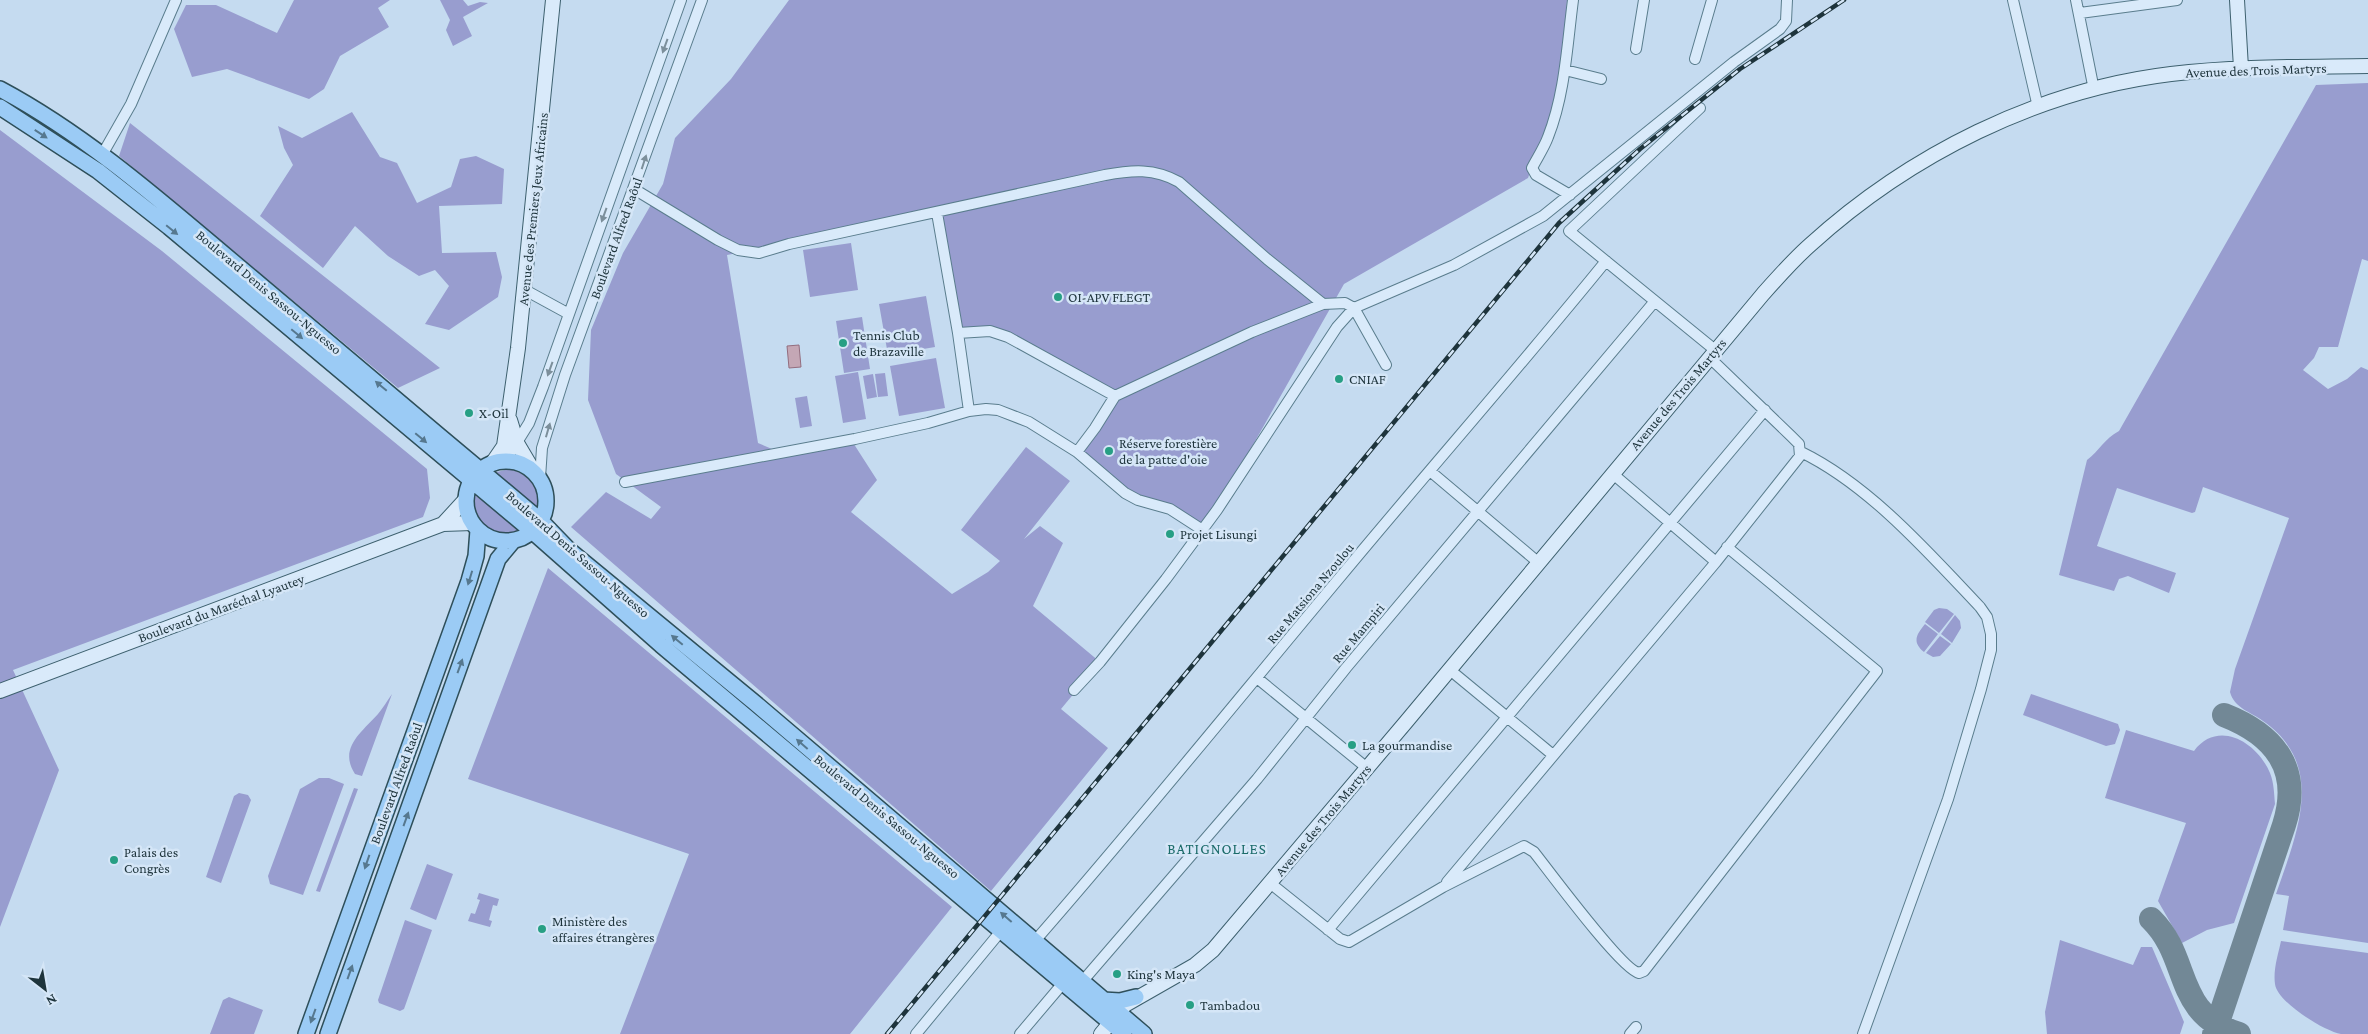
<svg xmlns="http://www.w3.org/2000/svg" width="2368" height="1034" viewBox="0 0 2368 1034" font-family="'Crimson Pro',serif">
<style>
.green{fill:#989dcf}
.water{fill:#c4a7b5;stroke:#936d7e}
.lines{fill:none;stroke-linecap:round;stroke-linejoin:round}
.taxiway{stroke:#728896;stroke-width:24}
.street-casing{stroke:#5a7d8d;stroke-width:12}
.secondary-casing{stroke:#3d606e;stroke-width:16}
.primary-casing{stroke:#2e4f5a;stroke-width:18}
.street{stroke:#d9eafa;stroke-width:10}
.secondary{stroke:#d9eafa;stroke-width:14}
.primary{stroke:#9bcbf5;stroke-width:15}
.rail-casing{stroke:#1e343c;stroke-width:4.5}
.rail{stroke:#d5e6f7;stroke-width:2.5;stroke-dasharray:8;stroke-linecap:butt}
.oneway{fill:#7c8f9b}
.oneway2{fill:#56788f}
.poi-dot{fill:#279f84;stroke:#d5e6f7;stroke-width:2}
.labels{text-anchor:middle;stroke-width:5;stroke-linejoin:round;paint-order:stroke}
.street-label{font-size:14px;fill:#1e343c;stroke:#d5e6f7}
.poi-label{font-size:14px;fill:#1e343c;stroke:#d5e6f7;text-anchor:start}
.neighbourhood-label{font-size:15px;letter-spacing:1px;fill:#1b6b6a;stroke:#d5e6f7}
</style>
<rect width="100%" height="100%" fill="#c5dbf0"/>
<!-- green -->
<path class="green" d="M 294,0 L 390,0 L 378,8 L 389,27 L 340,56 L 324,89 L 309,99 L 227,69 L 192,77 L 174,29 L 186,5 L 216,5 L 277,33 Z
M 440,0 L 463,0 L 468,6 L 480,2 L 488,3 L 463,17 L 472,36 L 453,46 L 446,30 L 450,20 Z
M 789,0 L 1567,0 L 1561,86 L 1528,178 L 1344,284 L 1215,512 L 1201,529 L 1139,500 L 1077,452 L 1115,396 L 1008,337 L 958,333 L 937,214 L 727,255 L 758,443 L 779,452 L 850,438 L 877,480 L 851,512 L 952,594 L 988,572 L 1000,561 L 961,530 L 1026,447 L 1070,481 L 1024,539 L 1040,526 L 1063,543 L 1033,606 L 1100,662 L 1061,709 L 1108,748 L 991,891 L 571,527 L 606,492 L 651,519 L 661,507 L 616,474 L 588,400 L 591,330 L 623,253 L 663,184 L 675,138 L 731,79 Z
M 2368,83 L 2368,261 L 2362,259 L 2338,347 L 2319,347 L 2314,358 L 2303,370 L 2328,389 L 2347,379 L 2361,367 L 2368,370 L 2368,943 L 2283,930 L 2289,896 L 2276,894 C 2296,835 2328,766 2263,721 C 2251,712 2234,708 2230,692 L 2235,669 L 2289,518 L 2203,487 L 2195,512 L 2192,513 L 2117,488 L 2097,546 L 2176,573 L 2169,593 L 2128,576 L 2119,579 L 2114,591 L 2059,575 L 2087,460 C 2099,451 2105,438 2119,431 L 2316,85 Z
M 352,112 L 380,157 L 397,163 L 417,203 L 451,187 L 460,159 L 476,156 L 504,169 L 502,204 L 439,206 L 442,253 L 496,252 L 502,277 L 498,297 L 449,330 L 425,324 L 449,286 L 435,270 L 419,276 L 388,256 L 355,226 L 323,268 L 260,216 L 293,165 L 284,148 L 278,126 L 302,138 Z
M 130,123 L 440,368 L 398,388 L 119,156 Z
M 0,130 L 162,251 L 427,469 L 430,498 L 423,517 L 13,670 L 59,770 L 0,927 Z
M 851,243 L 858,290 L 810,297 L 803,250 Z
M 926,296 L 935,347 L 888,355 L 879,304 Z
M 862,317 L 870,369 L 844,373 L 836,321 Z
M 936,358 L 945,408 L 899,416 L 890,366 Z
M 858,372 L 866,419 L 843,423 L 835,376 Z
M 885,373 L 888,396 L 878,397 L 875,374 Z
M 873,374 L 877,397 L 867,399 L 863,376 Z
M 807,396 L 812,426 L 800,428 L 795,398 Z
M 509,469 C 529,474 547,489 539,511 L 493,473 Z
M 475,495 L 522,532 C 500,548 464,521 475,495 Z
M 548,568 L 952,907 L 850,1034 L 620,1034 L 689,854 L 468,779 Z
M 1939,608 L 1947,609 L 1954,614 L 1939,633 L 1925,622 L 1934,610 Z
M 1955,615 L 1960,621 L 1961,628 L 1952,643 L 1941,634 Z
M 1925,624 L 1938,634 L 1924,652 C 1912,642 1916,635 1925,624 Z
M 1940,636 L 1951,644 L 1940,656 L 1933,657 L 1926,653 Z
M 392,694 L 362,776 L 355,774 C 338,748 362,732 378,714 C 383,708 387,701 392,694 Z
M 2031,694 L 2118,724 L 2120,730 L 2115,744 L 2106,746 L 2023,715 Z
M 2126,730 L 2194,751 C 2218,719 2257,742 2270,773 C 2274,783 2274,793 2275,804 L 2234,923 L 2207,930 L 2182,943 L 2158,901 L 2186,823 L 2105,798 Z
M 319,778 L 329,778 L 344,784 L 303,895 L 270,884 L 268,876 L 300,789 Z
M 354,788 L 358,789 L 320,892 L 316,891 Z
M 239,793 L 248,795 L 251,800 L 221,883 L 206,877 L 234,796 Z
M 427,864 L 453,874 L 436,920 L 410,909 Z
M 479,893 L 499,899 L 497,906 L 493,905 L 489,920 L 492,921 L 490,927 L 468,921 L 471,913 L 475,914 L 480,900 L 477,899 Z
M 405,920 L 432,930 L 404,1009 L 400,1011 L 379,1003 L 378,1000 Z
M 2060,940 L 2133,965 L 2141,947 L 2152,947 L 2184,1022 L 2180,1034 L 2047,1034 L 2045,1012 Z
M 2281,941 L 2368,953 L 2368,1034 C 2359,1034 2349,1034 2341,1034 C 2324,1031 2277,1002 2275,984 C 2273,970 2278,955 2281,941 Z
M 229,997 L 263,1010 L 254,1034 L 210,1034 L 223,1000 Z"/>
<!-- water -->
<path class="water" d="M 799,345 L 801,367 L 789,368 L 787,346 Z"/>
<g class="lines">
<!-- taxiway -->
<path class="taxiway" d="M 2151,919 C 2192,959 2172,1013 2239,1034
M 2214,1034 L 2284,825 C 2302,769 2275,735 2224,715"/>
<!-- street casing -->
<g class="street-casing">
<path id="street" d="M 2013,0 L 2038,107
M 2076,0 L 2094,90
M 2080,13 L 2177,0
M 1636,49 L 1644,0
M 1695,59 L 1712,0
M 1565,70 L 1601,79
M 1700,108 L 1569,231 L 1715,350
M 102,155 L 131,104 L 176,0
M 634,189 L 718,240 L 738,250 L 759,253 L 789,244 L 1105,175 C 1132,170 1154,168 1179,182 L 1267,259 L 1323,304
M 1570,195 L 1536,175 L 1532,168 C 1537,158 1544,148 1548,137 C 1565,94 1567,46 1573,0
M 937,213 L 958,333
M 525,290 L 569,314
M 969,411 L 958,333 L 990,331 L 1008,337 L 1115,396
M 1077,452 L 1095,428 L 1115,396 L 1252,332 L 1323,304 L 1345,303 L 1354,308 L 1386,365
M 1801,452 C 1869,485 1928,552 1980,607 L 1987,617 L 1991,634 L 1991,650 L 1981,689 L 1948,799 L 1863,1034
M 506,460 L 529,423 L 543,387 L 681,0
M 1430,471 L 1539,563
M 1613,474 L 1716,562
M 540,478 L 542,448 L 565,375 L 702,0
M 625,482 L 855,439 L 928,423 L 969,411 L 986,409 L 998,410 L 1029,422 L 1077,452 L 1125,493 L 1138,500 L 1170,509 L 1201,529
M 1450,670 L 1553,755
M 1257,678 L 1367,768
M 1074,690 L 1100,662 L 1166,579 L 1217,510 L 1337,327 L 1354,308 L 1454,265 L 1543,216 L 1734,62 L 1780,29 L 1786,21 L 1787,0
M 1447,882 L 1716,562 L 1800,456 L 1799,444 L 1791,436 L 1709,357
M 1270,883 L 1340,939 L 1349,942 L 1443,887 L 1524,846 L 1534,852 C 1549,871 1622,970 1639,973 L 1644,971 L 1877,671 L 1727,547
M 1328,930 L 1765,410
M 1034,942 C 1139,822 1239,698 1341,576 C 1429,470 1519,368 1606,261
M 1081,983 L 1257,779 L 1346,668 L 1655,301
M 916,1034 L 1001,931
M 1020,1034 L 1064,982
M 1630,1034 L 1636,1027"/>
</g>
<!-- secondary casing -->
<g class="secondary-casing">
<path id="secondary" d="M 2237,0 L 2241,68
M 510,420 L 517,443 L 533,470
M 493,462 L 504,446 L 518,348 L 553,0
M 443,524 L 465,500
M 0,691 L 443,524 L 472,523
M 1101,1034 L 1125,1005 L 1195,965 L 1213,950 L 1406,722 L 1763,294 C 1778,277 1793,260 1810,245 C 1909,155 2038,90 2171,74 C 2236,66 2302,67 2368,66"/>
</g>
<!-- primary casing -->
<g class="primary-casing">
<path id="primary" d="M 0,89 C 92,138 172,211 251,277 C 348,359 444,440 541,521 L 569,550 L 755,703 L 1144,1034
M 0,107 L 98,171 L 169,227 L 533,532 L 661,645 L 1124,1034
M466 501a40 40 0 1 1 80 0a40 40 0 1 1-80 0Z
M 1103,1000 L 1120,1001 L 1136,997
M 306,1034 L 469,581 L 476,556 L 478,530
M 328,1034 L 498,559 L 513,541"/>
</g>
<!-- street -->
<use href="#street" class="street"/>
<!-- secondary -->
<use href="#secondary" class="secondary"/>
<!-- primary -->
<use href="#primary" class="primary"/>
<!-- rail casing -->
<g class="rail-casing">
<path id="rail" d="M 887,1034 L 1559,223 L 1640,149 L 1740,69 L 1844,0"/>
</g>
<!-- rail -->
<use href="#rail" class="rail"/>
</g>
<!-- one-way arrows -->
<defs><path id="oneway-solid" d="M-6-.8H1V-3.2L6.5 0L1 3.2V.8H-6Z" transform="scale(1.25)"/></defs>
<g class="oneway">
<use href="#oneway-solid" transform="translate(665 46) rotate(110)"/>
<use href="#oneway-solid" transform="translate(644 162) rotate(-72)"/>
<use href="#oneway-solid" transform="translate(604 215) rotate(110)"/>
<use href="#oneway-solid" transform="translate(550 369) rotate(110)"/>
<use href="#oneway-solid" transform="translate(548 430) rotate(-74)"/>
</g>
<g class="oneway2">
<use href="#oneway-solid" transform="translate(41 134) rotate(33)"/>
<use href="#oneway-solid" transform="translate(172 230) rotate(39)"/>
<use href="#oneway-solid" transform="translate(297 334) rotate(40)"/>
<use href="#oneway-solid" transform="translate(381 386) rotate(-140)"/>
<use href="#oneway-solid" transform="translate(421 438) rotate(40)"/>
<use href="#oneway-solid" transform="translate(470 578) rotate(107)"/>
<use href="#oneway-solid" transform="translate(677 640) rotate(-140)"/>
<use href="#oneway-solid" transform="translate(460 666) rotate(-70)"/>
<use href="#oneway-solid" transform="translate(802 744) rotate(-139)"/>
<use href="#oneway-solid" transform="translate(406 819) rotate(-70)"/>
<use href="#oneway-solid" transform="translate(367 862) rotate(109)"/>
<use href="#oneway-solid" transform="translate(1006 917) rotate(-139)"/>
<use href="#oneway-solid" transform="translate(350 972) rotate(-70)"/>
<use href="#oneway-solid" transform="translate(313 1016) rotate(110)"/>
</g>
<!-- markers -->
<g class="poi-dot">
<circle cx="1058" cy="297" r="5"/>
<circle cx="843" cy="343" r="5"/>
<circle cx="1339" cy="379" r="5"/>
<circle cx="469" cy="413" r="5"/>
<circle cx="1109" cy="451" r="5"/>
<circle cx="1170" cy="534" r="5"/>
<circle cx="1352" cy="745" r="5"/>
<circle cx="114" cy="860" r="5"/>
<circle cx="542" cy="929" r="5"/>
<circle cx="1117" cy="974" r="5"/>
<circle cx="1190" cy="1005" r="5"/>
</g>
<g class="labels">
<!-- street labels -->
<g class="street-label">
<text transform="translate(2256 70) rotate(-2)" y="5">Avenue des Trois Martyrs</text>
<text transform="translate(533 209) rotate(-84)" y="5">Avenue des Premiers Jeux Africains</text>
<text transform="translate(616 238) rotate(-70)" y="5">Boulevard Alfred Raôul</text>
<text transform="translate(269 292) rotate(40)" y="5">Boulevard Denis Sassou-Nguesso</text>
<text transform="translate(1678 394) rotate(-50)" y="5">Avenue des Trois Martyrs</text>
<text transform="translate(578 554) rotate(41)" y="5">Boulevard Denis Sassou-Nguesso</text>
<text transform="translate(1310 593) rotate(-50)" y="5">Rue Matsiona Nzoulou</text>
<text transform="translate(221 608) rotate(-20)" y="5">Boulevard du Maréchal Lyautey</text>
<text transform="translate(1358 633) rotate(-50)" y="5">Rue Mampiri</text>
<text transform="translate(396 783) rotate(-70)" y="5">Boulevard Alfred Raôul</text>
<text transform="translate(887 816) rotate(40)" y="5">Boulevard Denis Sassou-Nguesso</text>
<text transform="translate(1323 820) rotate(-50)" y="5">Avenue des Trois Martyrs</text>
</g>
<!-- poi labels -->
<g class="poi-label">
<text x="1068" y="302">OI-APV FLEGT</text>
<text x="853" y="340">Tennis Club<tspan x="853" dy="16">de Brazaville</tspan></text>
<text x="1349" y="384">CNIAF</text>
<text x="479" y="418">X-Oil</text>
<text x="1119" y="448">Réserve forestière<tspan x="1119" dy="16">de la patte d'oie</tspan></text>
<text x="1180" y="539">Projet Lisungi</text>
<text x="1362" y="750">La gourmandise</text>
<text x="124" y="857">Palais des<tspan x="124" dy="16">Congrès</tspan></text>
<text x="552" y="926">Ministère des<tspan x="552" dy="16">affaires étrangères</tspan></text>
<text x="1127" y="979">King's Maya</text>
<text x="1200" y="1010">Tambadou</text>
</g>
<!-- neighbourhood labels -->
<g class="neighbourhood-label">
<text x="1217" y="854">BATIGNOLLES</text>
</g>
</g>
<!-- north arrow -->
<g transform="translate(45 989) rotate(149)" stroke="#d5e6f7" stroke-width="4" paint-order="stroke">
<path d="M0-4L9 19L0 12L-9 19Z" fill="#1e343c"/>
<text y="-8" font-size="14" font-weight="bold" text-anchor="middle" fill="#1e343c">N</text>
</g>
</svg>
